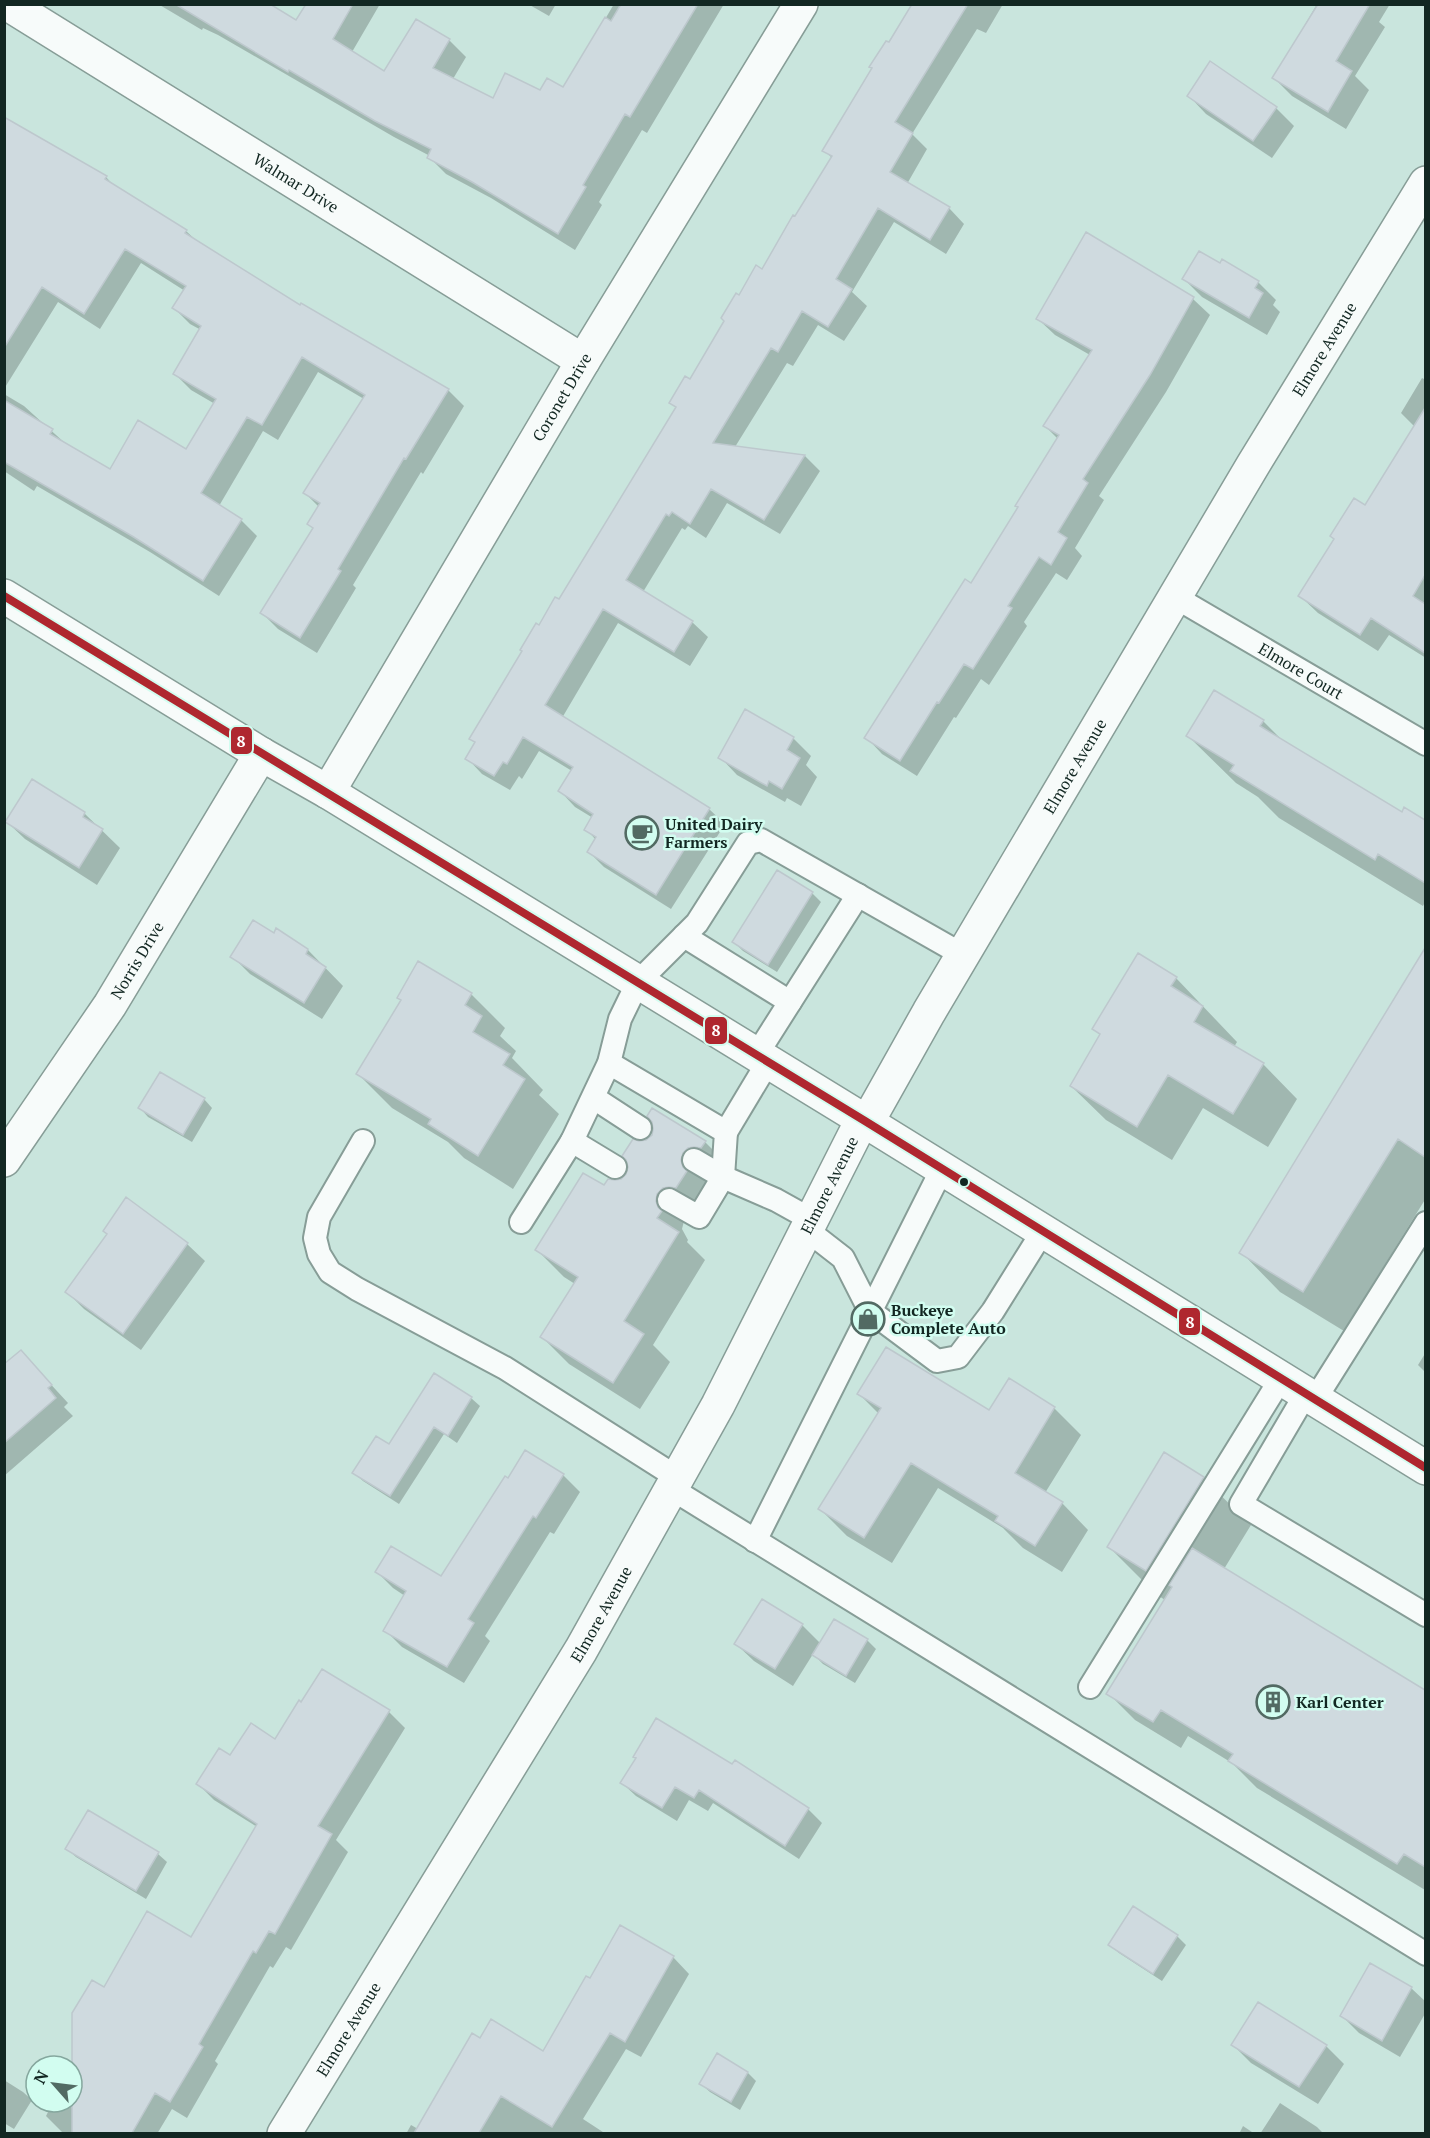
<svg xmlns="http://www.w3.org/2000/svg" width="1430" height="2138" viewBox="0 0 1430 2138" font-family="'PT Serif',serif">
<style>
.shadow{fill:#0003}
.building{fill:#cfdadf;stroke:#bdc8cd;stroke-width:1.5}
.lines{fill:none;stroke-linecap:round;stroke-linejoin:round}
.service-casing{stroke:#879d97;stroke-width:26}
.minor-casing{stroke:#879d97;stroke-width:36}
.secondary-casing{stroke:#879d97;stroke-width:36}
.service{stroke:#f7fbfa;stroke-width:22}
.minor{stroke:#f7fbfa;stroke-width:33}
.secondary{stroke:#f7fbfa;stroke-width:33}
.bus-1-casing{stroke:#d2fdf0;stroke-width:12}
.bus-1{stroke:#af272f;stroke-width:8}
.bus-dot{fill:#122722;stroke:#d2fdf0;stroke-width:2}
.labels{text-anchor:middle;stroke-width:5;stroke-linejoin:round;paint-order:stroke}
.street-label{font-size:16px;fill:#122722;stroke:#d2fdf0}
.poi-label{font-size:16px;font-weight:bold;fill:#122722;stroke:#d2fdf0;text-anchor:start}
.line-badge{stroke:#d2fdf0;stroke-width:2}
.badge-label{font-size:16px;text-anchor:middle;font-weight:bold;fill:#fff}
</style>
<rect width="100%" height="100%" fill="#c9e5dd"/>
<!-- shadow -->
<path class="shadow" d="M 158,4 L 267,4 L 297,22 L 307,4 L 380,4 L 352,52 L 385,73 L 449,40 L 466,57 L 453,79 L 493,100 L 564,89 L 614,4 L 724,4 L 647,133 L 642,130 L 599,202 L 602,205 L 575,250 L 491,198 L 446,174 L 429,157 L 430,156 L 394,137 L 218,35 L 203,28 L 202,30 Z
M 528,4 L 556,4 L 549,16 Z
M 921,4 L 1003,4 L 986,33 L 977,29 L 912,134 L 927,149 L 907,184 L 949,208 L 964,224 L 946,254 L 894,222 L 852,292 L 867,306 L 844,341 L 818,325 L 793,366 L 787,363 L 735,447 L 805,456 L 820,471 L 780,534 L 727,503 L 706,538 L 688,526 L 685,530 L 682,528 L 643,592 L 692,622 L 708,637 L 690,666 L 618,623 L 562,718 L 709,809 L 725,824 L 671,909 L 604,867 L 589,852 L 596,840 L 586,829 L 593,818 L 575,807 L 560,791 L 572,771 L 539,751 L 522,779 L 519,776 L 510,790 L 482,774 L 467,758 L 476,744 L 471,739 L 540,627 L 559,601 L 677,408 L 671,403 L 691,381 L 740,297 L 762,271 L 832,158 L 824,150 L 873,69 L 871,67 L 907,16 Z
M 1317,4 L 1390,4 L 1379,22 L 1385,27 L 1355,76 L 1369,90 L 1346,129 L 1292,96 L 1274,78 Z
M 1189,96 L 1276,108 L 1294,126 L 1272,158 L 1206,114 Z
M 4,119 L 106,177 L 115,187 L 186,231 L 199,243 L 301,307 L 448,390 L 464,406 L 423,474 L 421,472 L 353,585 L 356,588 L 317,653 L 278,629 L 262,613 L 314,529 L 319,507 L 305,493 L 364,399 L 318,372 L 278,440 L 263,431 L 219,506 L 241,520 L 257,536 L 219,596 L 150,552 L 37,486 L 34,491 L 4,471 L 4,394 L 24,406 L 66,444 L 111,471 L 187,451 L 215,404 L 191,390 L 175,374 L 201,330 L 190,324 L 174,308 L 185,291 L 141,263 L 100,329 L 58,302 L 4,389 Z
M 1086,234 L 1193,299 L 1210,315 L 1166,392 L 1099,496 L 1104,500 L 1075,548 L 1082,556 L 1067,580 L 1056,573 L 1024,622 L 1027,626 L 989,685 L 981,679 L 956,718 L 954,717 L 917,776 L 882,754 L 866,737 L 971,585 L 1019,508 L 1058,439 L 1045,426 L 1090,355 L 1055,335 L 1038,319 Z
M 1184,279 L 1258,282 L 1276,300 L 1273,305 L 1280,312 L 1267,335 L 1202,297 Z
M 1422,378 L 1426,380 L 1426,658 L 1389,635 L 1378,651 L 1318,613 L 1300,596 L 1366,507 L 1415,427 L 1401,413 Z
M 1263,721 L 1283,741 L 1402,814 L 1405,810 L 1426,822 L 1426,900 L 1423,906 L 1279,818 L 1258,797 L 1236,783 L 1188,736 Z
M 793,738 L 811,756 L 806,765 L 817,777 L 801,806 L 787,798 L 785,802 L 737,775 L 720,757 Z
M 84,813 L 120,848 L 97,885 L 25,839 L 7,822 Z
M 778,872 L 812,893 L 821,902 L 777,972 L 743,951 L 734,942 Z
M 274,935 L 308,950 L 343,986 L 322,1019 L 250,974 L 232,956 Z
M 1424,952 L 1426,953 L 1426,1198 L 1344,1331 L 1280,1292 L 1241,1252 Z
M 1176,978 L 1237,1042 L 1234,1047 L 1263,1064 L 1297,1099 L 1268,1147 L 1203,1108 L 1172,1160 L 1106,1120 L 1071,1086 L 1101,1036 L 1094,1029 Z
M 471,994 L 505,1028 L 500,1036 L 516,1051 L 512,1058 L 543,1090 L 539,1095 L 559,1114 L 513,1189 L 464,1158 L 448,1142 L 392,1108 L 358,1074 Z
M 204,1099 L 212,1108 L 192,1142 L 148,1117 L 140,1108 Z
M 705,1142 L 732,1169 L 684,1221 L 682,1229 L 688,1240 L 687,1242 L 705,1260 L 653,1345 L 670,1362 L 640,1409 L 569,1364 L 542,1337 L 575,1284 L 564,1277 L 537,1250 L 604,1188 L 622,1180 L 628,1175 L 630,1167 Z
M 187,1244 L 205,1261 L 141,1350 L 84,1309 L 67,1292 Z
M 21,1352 L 68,1403 L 64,1407 L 73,1416 L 4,1476 L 4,1366 Z
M 1426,1352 L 1426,1373 L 1418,1365 Z
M 859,1394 L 989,1412 L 1054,1408 L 1081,1435 L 1045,1493 L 1062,1503 L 1088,1530 L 1062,1572 L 1023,1548 L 1003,1528 L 938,1488 L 892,1563 L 847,1536 L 820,1509 L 879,1414 Z
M 471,1398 L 480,1406 L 457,1443 L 444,1434 L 399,1504 L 363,1481 L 354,1473 L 389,1446 Z
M 563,1475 L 580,1492 L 554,1534 L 550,1532 L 485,1636 L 490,1641 L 464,1683 L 402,1647 L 385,1630 L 405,1596 L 393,1588 L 377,1572 L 442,1578 L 509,1480 Z
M 1203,1478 L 1251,1525 L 1224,1569 L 1426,1692 L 1425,1890 L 1257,1788 L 1232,1763 L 1188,1736 L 1181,1748 L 1135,1720 L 1108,1693 L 1165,1600 L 1156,1594 L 1109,1547 Z
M 835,1621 L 867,1640 L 876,1649 L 855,1683 L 823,1664 L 813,1654 L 793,1686 L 754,1661 L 736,1644 L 802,1625 L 821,1644 Z
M 389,1712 L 405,1728 L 336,1840 L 348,1852 L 291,1950 L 286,1947 L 273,1968 L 270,1966 L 215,2061 L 218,2064 L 187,2118 L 172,2109 L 157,2134 L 65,2134 L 62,2132 L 46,2116 L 53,2102 L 72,2102 L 72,2070 L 104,1989 L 191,1939 L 257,1827 L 214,1800 L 198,1784 L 231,1757 L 275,1741 Z
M 735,1762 L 808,1809 L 822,1823 L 799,1859 L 713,1803 L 708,1811 L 689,1800 L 677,1821 L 636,1796 L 622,1783 L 733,1766 Z
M 89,1812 L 158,1854 L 167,1862 L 146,1899 L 76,1857 L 67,1849 Z
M 1133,1908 L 1177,1936 L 1186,1945 L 1162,1981 L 1119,1953 L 1110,1945 Z
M 673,1957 L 689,1974 L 641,2057 L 626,2049 L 583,2119 L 606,2134 L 406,2134 L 411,2125 L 418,2129 L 480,2040 L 544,2053 L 591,1980 Z
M 1411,1988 L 1426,2002 L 1426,2012 L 1400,2057 L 1359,2033 L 1342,2016 Z
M 1233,2045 L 1326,2046 L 1344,2064 L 1318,2104 L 1251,2063 Z
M 748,2073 L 756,2081 L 740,2110 L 710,2092 L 701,2084 Z
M 4,2080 L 23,2092 L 32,2100 L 14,2129 L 4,2123 Z
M 1280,2103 L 1317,2127 L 1324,2134 L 1260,2134 Z
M 1243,2126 L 1255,2134 L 1239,2134 Z"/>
<!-- building -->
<path class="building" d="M 175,4 L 270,4 L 296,20 L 306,4 L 353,4 L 333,39 L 384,71 L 416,19 L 450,39 L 433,68 L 493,98 L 505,73 L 540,90 L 547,78 L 563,87 L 605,17 L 611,21 L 621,4 L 698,4 L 630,117 L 625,114 L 583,185 L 586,187 L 558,234 L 472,182 L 427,158 L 431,149 L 375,121 L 289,70 L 288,72 Z
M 912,4 L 968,4 L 895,122 L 913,133 L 890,172 L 950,207 L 930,240 L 878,208 L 836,279 L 852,289 L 828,327 L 802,311 L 778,352 L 771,348 L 713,443 L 805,455 L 764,520 L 711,489 L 690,524 L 672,512 L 669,516 L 666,514 L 626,580 L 693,621 L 674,652 L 603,609 L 545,705 L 710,808 L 656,895 L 587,852 L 596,837 L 584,830 L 593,814 L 558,791 L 573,767 L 523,737 L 507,764 L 503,762 L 494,776 L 465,759 L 475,742 L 469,739 L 522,651 L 520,650 L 536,623 L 539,625 L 555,597 L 559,599 L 676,407 L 669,403 L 685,376 L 690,379 L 724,321 L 721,318 L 736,293 L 739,295 L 756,265 L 762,269 L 793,215 L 795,216 L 832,156 L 822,151 L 872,68 L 869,67 L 886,41 L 889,42 Z
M 1318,4 L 1370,4 L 1336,61 L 1352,71 L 1328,112 L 1272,78 Z
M 1210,61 L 1277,107 L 1253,141 L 1187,96 Z
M 4,117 L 107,176 L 105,179 L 187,230 L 185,233 L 300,305 L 301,303 L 449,389 L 406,459 L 404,458 L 338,569 L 341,571 L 300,638 L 260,613 L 313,528 L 307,524 L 320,503 L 303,493 L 365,395 L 302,357 L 262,425 L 247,417 L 201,493 L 242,519 L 203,581 L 132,536 L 4,462 L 4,400 L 53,429 L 50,434 L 110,469 L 138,420 L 186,449 L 216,399 L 173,374 L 201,326 L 172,308 L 186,286 L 125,249 L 84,314 L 42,287 L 4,348 Z
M 1086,232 L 1194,297 L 1150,375 L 1083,479 L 1088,483 L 1058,532 L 1067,538 L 1051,565 L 1039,557 L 1008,606 L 1012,608 L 973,669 L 964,664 L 939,703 L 937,702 L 900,761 L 864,738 L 965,579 L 971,583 L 1018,507 L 1015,506 L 1059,435 L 1043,426 L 1092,350 L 1036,319 Z
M 1199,251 L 1220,263 L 1222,259 L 1259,281 L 1255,288 L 1263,293 L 1249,318 L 1182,279 Z
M 1425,408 L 1425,575 L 1413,596 L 1425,604 L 1425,653 L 1371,618 L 1360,635 L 1298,596 L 1334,539 L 1330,536 L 1354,498 L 1365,505 Z
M 1214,690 L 1264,720 L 1260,726 L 1402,812 L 1404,807 L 1425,820 L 1425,883 L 1378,854 L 1375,860 L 1230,771 L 1234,765 L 1186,736 Z
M 745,709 L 794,737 L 787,750 L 800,758 L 782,789 L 769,781 L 767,786 L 718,758 Z
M 32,779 L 85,812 L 83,817 L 103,829 L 79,868 L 5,822 Z
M 777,870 L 813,892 L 768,965 L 732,942 Z
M 253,920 L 274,933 L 276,928 L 308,949 L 306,954 L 326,967 L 304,1003 L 230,957 Z
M 1425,948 L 1425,1157 L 1398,1139 L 1303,1292 L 1239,1253 Z
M 1138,953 L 1177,977 L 1171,986 L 1203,1006 L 1194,1022 L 1264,1063 L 1233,1114 L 1168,1075 L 1137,1127 L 1070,1086 L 1100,1034 L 1092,1029 Z
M 418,961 L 472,993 L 465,1005 L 482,1016 L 473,1032 L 510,1054 L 503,1065 L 525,1079 L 478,1156 L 428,1124 L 431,1119 L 356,1074 L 401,1000 L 397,998 Z
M 160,1072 L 205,1098 L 183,1135 L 138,1108 Z
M 652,1108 L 706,1141 L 701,1148 L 694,1147 L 688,1148 L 683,1153 L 681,1160 L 683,1167 L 687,1171 L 676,1188 L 669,1187 L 663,1188 L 657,1194 L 656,1201 L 658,1207 L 662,1211 L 657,1218 L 679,1232 L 624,1321 L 644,1334 L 613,1383 L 540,1337 L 578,1277 L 535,1250 L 583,1173 L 604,1185 L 608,1179 L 615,1180 L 621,1179 L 626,1174 L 628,1167 L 626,1160 L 622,1156 L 633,1139 L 639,1141 L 646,1140 L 652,1135 L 653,1129 L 652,1122 L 647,1116 Z
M 126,1197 L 188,1243 L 123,1334 L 65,1292 L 107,1234 L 103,1231 Z
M 886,1347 L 989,1410 L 1009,1378 L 1055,1407 L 1015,1473 L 1063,1502 L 1035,1546 L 995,1521 L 998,1516 L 911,1463 L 864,1538 L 818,1509 L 881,1408 L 857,1394 Z
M 21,1350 L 52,1385 L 48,1388 L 56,1398 L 4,1443 L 4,1364 Z
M 434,1373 L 472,1397 L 448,1436 L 434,1427 L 390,1496 L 352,1473 L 376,1436 L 389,1444 Z
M 525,1450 L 564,1474 L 536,1518 L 533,1516 L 468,1619 L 474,1623 L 447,1667 L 383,1631 L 406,1591 L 375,1572 L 391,1546 L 441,1576 L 505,1476 L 508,1478 Z
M 1164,1452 L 1204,1477 L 1146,1571 L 1107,1547 Z
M 1192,1548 L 1425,1690 L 1425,1867 L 1404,1854 L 1397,1864 L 1228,1761 L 1233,1754 L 1161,1710 L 1153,1722 L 1106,1694 L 1172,1587 L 1169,1585 Z
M 762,1599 L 803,1624 L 775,1669 L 734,1644 Z
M 834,1619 L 868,1639 L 846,1676 L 812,1655 Z
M 322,1669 L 390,1710 L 318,1826 L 332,1834 L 275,1934 L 269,1931 L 256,1953 L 253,1951 L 199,2044 L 203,2047 L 170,2102 L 155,2093 L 132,2133 L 72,2133 L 72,2013 L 92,1980 L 104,1987 L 147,1911 L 191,1937 L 257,1824 L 196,1784 L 219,1748 L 230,1755 L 251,1723 L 275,1739 L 299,1700 L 301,1702 Z
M 656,1718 L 732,1764 L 735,1760 L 809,1808 L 785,1846 L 699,1790 L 694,1798 L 675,1787 L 662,1808 L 620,1783 L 636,1758 L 633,1757 Z
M 88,1810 L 159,1852 L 136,1891 L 65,1849 Z
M 1133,1906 L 1178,1935 L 1153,1974 L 1108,1945 Z
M 620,1925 L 674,1956 L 625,2042 L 610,2033 L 552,2127 L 501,2096 L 479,2133 L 414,2133 L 472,2033 L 480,2038 L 491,2019 L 543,2051 L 586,1976 L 590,1978 Z
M 1370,1963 L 1412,1987 L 1382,2041 L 1340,2016 Z
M 1258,2002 L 1327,2045 L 1299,2087 L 1231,2045 Z
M 717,2053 L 748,2072 L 731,2102 L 699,2084 Z"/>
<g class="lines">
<!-- service casing -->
<g class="service-casing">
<g id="service">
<path id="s1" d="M 1175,597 L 1426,744"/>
<path d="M 684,936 L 790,1002"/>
<path d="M 757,1054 L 858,895"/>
<path d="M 609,1063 L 726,1132 L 723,1177 L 699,1217 L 669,1200"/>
<path d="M 594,1098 L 640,1128"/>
<path d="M 726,1132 L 768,1062"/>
<path d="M 363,1141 L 319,1217 L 315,1238 L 319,1254 L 330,1272 L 357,1289 L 505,1368 L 678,1478"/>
<path d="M 694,1160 L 723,1177 L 776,1200 L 812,1220"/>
<path d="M 615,1167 L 572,1141 L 609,1063 L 620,1019 L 638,982 L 697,923 L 748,843 L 761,840 L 963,955"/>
<path d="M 521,1222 L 572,1141"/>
<path d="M 807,1230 L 843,1258 L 870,1311 L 937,1361 L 958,1357 L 993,1311 L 1043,1231"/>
<path d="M 1305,1395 L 1241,1504 L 1426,1615"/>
<path d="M 1314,1401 L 1426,1223"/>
<path d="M 672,1489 L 1426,1954"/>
<path d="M 755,1541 L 942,1169"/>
<path d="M 1090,1687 L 1280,1380"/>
</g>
</g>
<!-- minor casing -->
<g class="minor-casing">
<g id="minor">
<path id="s2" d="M 8,4 L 583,361"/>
<path id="s3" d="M 328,792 L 583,361 L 801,4"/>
<path id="s4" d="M 4,1160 L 110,1005 L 261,754"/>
<path id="s5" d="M 284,2134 L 581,1650 L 718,1405 L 856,1132 L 874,1110 L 929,1012 L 1253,465 L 1426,183"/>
</g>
</g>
<!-- secondary casing -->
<g class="secondary-casing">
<path id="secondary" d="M 4,596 L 261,754 L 328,792 L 865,1121 L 1426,1468"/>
</g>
<!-- service -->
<use href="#service" class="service"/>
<!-- minor -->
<use href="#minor" class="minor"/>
<!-- secondary -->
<use href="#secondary" class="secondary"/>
<!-- bus-1 casing -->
<g class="bus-1-casing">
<path id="bus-1" d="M 4,596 L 865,1121 L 1426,1468"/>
</g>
<!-- bus-1 -->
<use href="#bus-1" class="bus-1"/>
</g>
<!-- icons -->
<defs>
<g id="cafe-ring" transform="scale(1.725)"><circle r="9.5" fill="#d2fdf0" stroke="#526a63" stroke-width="1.5"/><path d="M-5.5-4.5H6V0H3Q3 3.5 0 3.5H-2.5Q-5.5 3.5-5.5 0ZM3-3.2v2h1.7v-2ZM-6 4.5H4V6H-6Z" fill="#526a63"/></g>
<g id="shop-ring" transform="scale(1.725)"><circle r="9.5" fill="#d2fdf0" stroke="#526a63" stroke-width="1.5"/><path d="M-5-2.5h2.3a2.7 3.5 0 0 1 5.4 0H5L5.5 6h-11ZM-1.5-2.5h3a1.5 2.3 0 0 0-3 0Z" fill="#526a63"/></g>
<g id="building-ring" transform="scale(1.725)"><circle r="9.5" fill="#d2fdf0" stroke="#526a63" stroke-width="1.5"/><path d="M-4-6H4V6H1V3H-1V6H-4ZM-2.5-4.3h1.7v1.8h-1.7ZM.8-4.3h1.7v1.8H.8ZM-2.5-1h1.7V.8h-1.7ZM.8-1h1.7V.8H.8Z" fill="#526a63"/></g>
</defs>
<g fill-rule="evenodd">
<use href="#cafe-ring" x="642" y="833"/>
<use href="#shop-ring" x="868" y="1319"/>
<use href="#building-ring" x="1273" y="1702"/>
</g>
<!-- markers -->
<circle class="bus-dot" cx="964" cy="1182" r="5"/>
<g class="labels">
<!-- street labels -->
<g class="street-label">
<text dy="6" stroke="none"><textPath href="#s2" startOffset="339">Walmar Drive</textPath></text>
<text dy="6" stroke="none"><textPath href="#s5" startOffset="2067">Elmore Avenue</textPath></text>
<text dy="6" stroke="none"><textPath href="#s3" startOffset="459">Coronet Drive</textPath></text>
<text dy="6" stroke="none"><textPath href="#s1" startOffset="146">Elmore Court</textPath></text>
<text dy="6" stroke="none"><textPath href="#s5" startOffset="1581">Elmore Avenue</textPath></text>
<text dy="6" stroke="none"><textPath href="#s4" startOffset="240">Norris Drive</textPath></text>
<text dy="6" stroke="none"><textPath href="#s5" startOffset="1095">Elmore Avenue</textPath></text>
<text dy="6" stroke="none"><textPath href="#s5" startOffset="609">Elmore Avenue</textPath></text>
<text dy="6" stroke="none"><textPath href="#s5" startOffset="123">Elmore Avenue</textPath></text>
</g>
<!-- poi labels -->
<g class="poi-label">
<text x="665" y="830">United Dairy<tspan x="665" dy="18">Farmers</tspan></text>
<text x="891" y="1316">Buckeye<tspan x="891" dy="18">Complete Auto</tspan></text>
<text x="1296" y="1708">Karl Center</text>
</g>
</g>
<g class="line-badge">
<rect x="230" y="726" width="23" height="29" rx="6" fill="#af272f"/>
<rect x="704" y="1016" width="24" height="29" rx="6" fill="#af272f"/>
<rect x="1178" y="1307" width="23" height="29" rx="6" fill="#af272f"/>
</g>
<g class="badge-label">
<text x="241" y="747">8</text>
<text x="716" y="1036">8</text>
<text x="1190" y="1328">8</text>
</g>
<!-- border -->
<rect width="1430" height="2138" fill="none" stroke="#122722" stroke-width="12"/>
<!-- north arrow -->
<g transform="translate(54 2084) rotate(298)"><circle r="28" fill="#d2fdf0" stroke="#85a79e" stroke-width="1.5"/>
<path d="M0-4.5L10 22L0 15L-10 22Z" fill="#526a63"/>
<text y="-9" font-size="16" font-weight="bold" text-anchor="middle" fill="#122722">N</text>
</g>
</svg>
